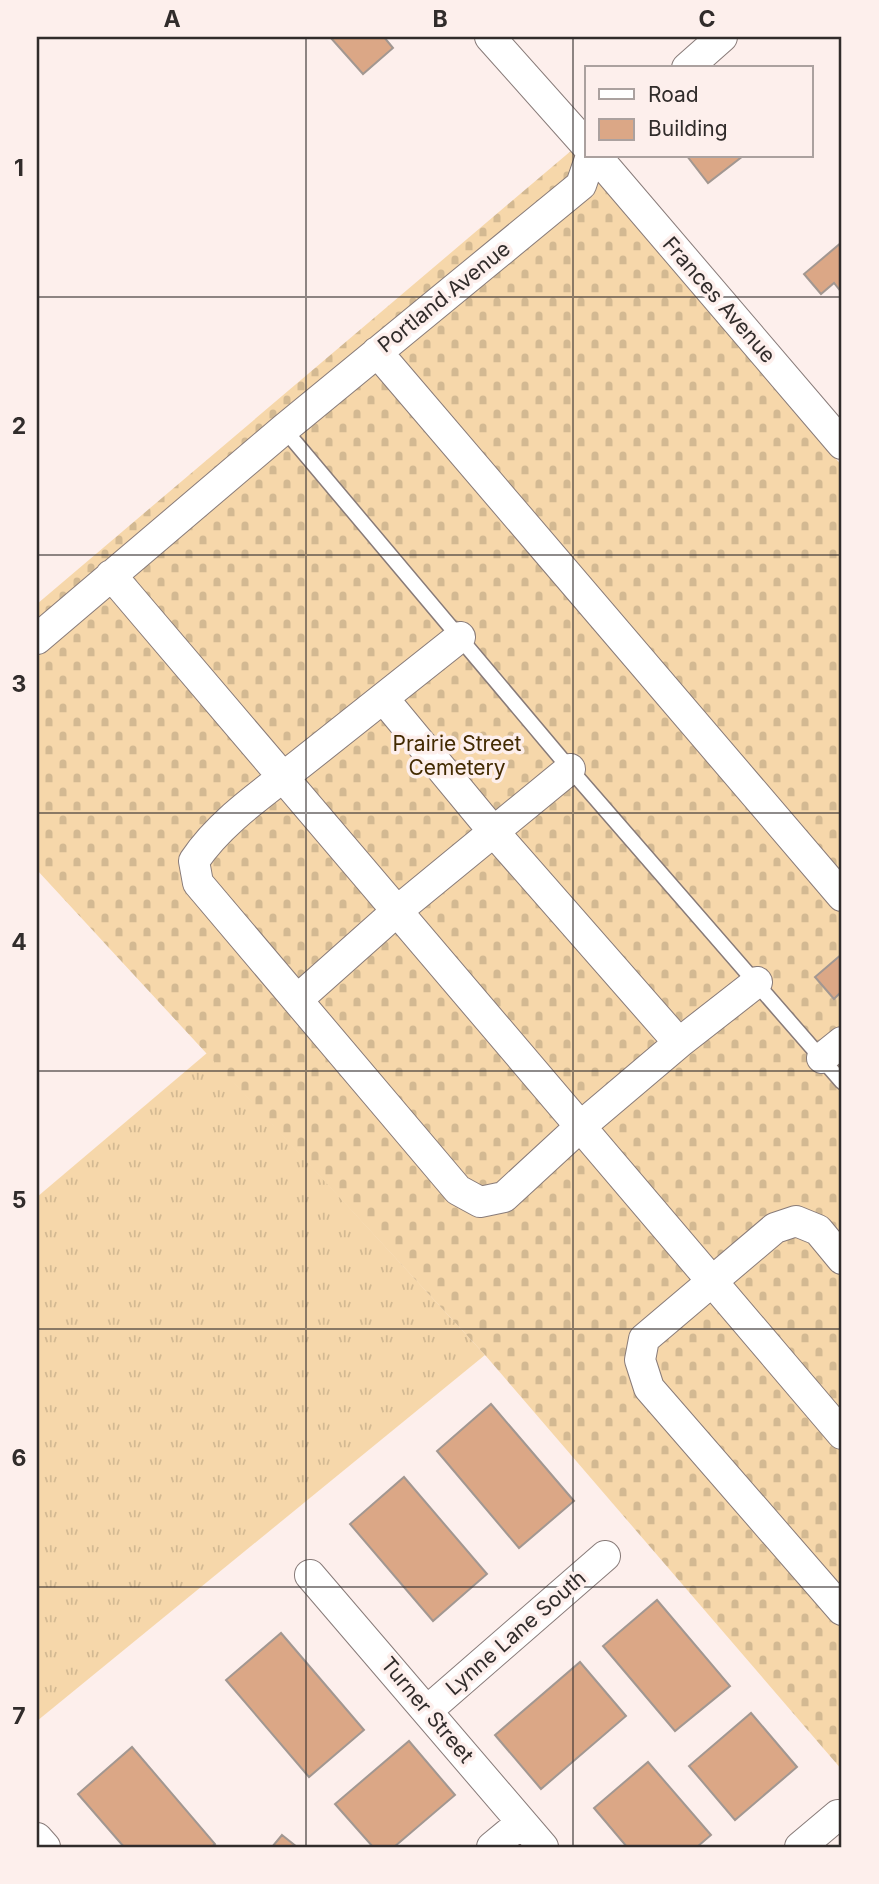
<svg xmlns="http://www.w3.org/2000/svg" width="879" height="1884" viewBox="0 0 879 1884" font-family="Inter,sans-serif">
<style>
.grass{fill:url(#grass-tufts)}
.cemetery{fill:url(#cemetery-stones)}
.building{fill:#dba786;stroke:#a29791;stroke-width:2}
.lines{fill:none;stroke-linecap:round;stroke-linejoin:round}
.service-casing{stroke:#887b79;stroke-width:17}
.minor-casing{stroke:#887b79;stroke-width:32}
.service{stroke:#fff;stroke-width:14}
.minor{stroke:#fff;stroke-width:30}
.grid{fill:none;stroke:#312c2b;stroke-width:2;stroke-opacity:0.55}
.labels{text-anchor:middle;stroke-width:7;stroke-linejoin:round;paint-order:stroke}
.street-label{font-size:21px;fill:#312c2b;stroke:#fdefec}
.park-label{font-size:21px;fill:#422a01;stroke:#fdefec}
.neatline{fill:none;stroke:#312c2b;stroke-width:2.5}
.grid-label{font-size:23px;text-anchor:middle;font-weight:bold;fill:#312c2b}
</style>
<defs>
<pattern id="grass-tufts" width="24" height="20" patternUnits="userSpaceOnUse" patternTransform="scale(1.75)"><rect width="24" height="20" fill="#f6d7aa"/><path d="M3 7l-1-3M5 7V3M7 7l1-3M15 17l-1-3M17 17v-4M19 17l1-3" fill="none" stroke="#d3b992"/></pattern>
<pattern id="cemetery-stones" width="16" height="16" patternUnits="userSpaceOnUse" patternTransform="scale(1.75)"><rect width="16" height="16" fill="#f6d7aa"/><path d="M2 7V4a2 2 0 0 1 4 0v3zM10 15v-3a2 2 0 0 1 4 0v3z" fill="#d3b992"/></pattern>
</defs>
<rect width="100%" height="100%" fill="#fdefec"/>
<!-- grass -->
<path class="grass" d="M 207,1053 L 485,1355 L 37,1721 L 37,1197 Z"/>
<!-- cemetery -->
<path class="cemetery" d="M 572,150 L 842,466 L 842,1770 L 485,1355 L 37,870 L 37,604 Z"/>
<!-- building -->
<path class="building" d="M 330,37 L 384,37 L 393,48 L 363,74 Z
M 687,156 L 743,156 L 708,183 Z
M 842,242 L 842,293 L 834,283 L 821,294 L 804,274 Z
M 842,954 L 842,991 L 834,999 L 815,977 Z
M 491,1404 L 574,1501 L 519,1548 L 437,1451 Z
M 404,1477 L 487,1574 L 433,1621 L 350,1524 Z
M 657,1600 L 730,1686 L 675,1731 L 603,1646 Z
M 281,1633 L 364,1730 L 309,1777 L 226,1680 Z
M 580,1662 L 626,1716 L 541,1789 L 495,1735 Z
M 751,1713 L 797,1767 L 735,1820 L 689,1766 Z
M 409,1741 L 455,1795 L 394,1847 L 373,1847 L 335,1804 Z
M 132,1747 L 215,1844 L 211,1847 L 124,1847 L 78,1794 Z
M 648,1762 L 711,1835 L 697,1847 L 627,1847 L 594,1808 Z
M 282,1835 L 297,1847 L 272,1847 Z"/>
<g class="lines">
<!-- service casing -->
<g class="service-casing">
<path id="service" d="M 284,429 L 570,769 L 842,1082"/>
</g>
<!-- minor casing -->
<g class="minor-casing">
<path id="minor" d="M 490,37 L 587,146
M 687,68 L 722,37
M 596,156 L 842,444
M 377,352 L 842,896
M 111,575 L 842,1434
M 37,639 L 284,429 L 581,185 L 591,156
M 383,698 L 493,831 L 679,1043 L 581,1126 L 504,1197 L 480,1202 L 458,1190 L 198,883 L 194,861 C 220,822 263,793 300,764 C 353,722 407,679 460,637
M 297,1000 L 397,911 L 570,769
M 679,1043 L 757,982
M 822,1058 L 842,1042
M 842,1259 L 818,1230 L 796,1221 L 775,1228 L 644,1339 L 640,1360 L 649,1388 L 842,1610
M 310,1575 L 543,1847
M 428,1710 L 605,1556
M 37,1838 L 45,1847
M 492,1847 L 521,1823
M 800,1847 L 838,1815"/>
</g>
<!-- service -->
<use href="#service" class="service"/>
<!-- minor -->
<use href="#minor" class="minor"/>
</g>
<!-- grid -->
<path class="grid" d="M 306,37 L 306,1847M 573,37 L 573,1847M 37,297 L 842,297M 37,555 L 842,555M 37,813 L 842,813M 37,1071 L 842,1071M 37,1329 L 842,1329M 37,1587 L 842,1587"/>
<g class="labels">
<!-- street labels -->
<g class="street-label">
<text transform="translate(444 297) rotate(-39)" y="7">Portland Avenue</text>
<text transform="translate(719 300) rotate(49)" y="7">Frances Avenue</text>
<text transform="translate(516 1633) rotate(-41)" y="7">Lynne Lane South</text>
<text transform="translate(427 1710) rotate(50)" y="7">Turner Street</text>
</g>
<!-- park labels -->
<g class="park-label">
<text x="457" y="751">Prairie Street<tspan x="457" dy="24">Cemetery</tspan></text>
</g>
</g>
<!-- border -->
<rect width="879" height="1884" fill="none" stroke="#fdefec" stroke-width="77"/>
<!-- legend -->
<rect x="585" y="66" width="228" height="91" fill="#fdefec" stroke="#aba19f" stroke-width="2"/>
<rect x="599" y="89" width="35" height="10" fill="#ffffff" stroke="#aba19f" stroke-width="2"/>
<text x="648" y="102" font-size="21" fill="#312c2b">Road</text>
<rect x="599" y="119" width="35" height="21" fill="#dba786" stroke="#aba19f" stroke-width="2"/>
<text x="648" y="136" font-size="21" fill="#312c2b">Building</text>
<rect x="38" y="38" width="802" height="1808" class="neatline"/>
<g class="grid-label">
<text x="172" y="27">A</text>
<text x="440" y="27">B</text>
<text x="707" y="27">C</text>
<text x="19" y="176">1</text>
<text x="19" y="434">2</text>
<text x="19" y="692">3</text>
<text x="19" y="950">4</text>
<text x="19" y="1208">5</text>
<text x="19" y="1466">6</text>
<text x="19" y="1724">7</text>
</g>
</svg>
